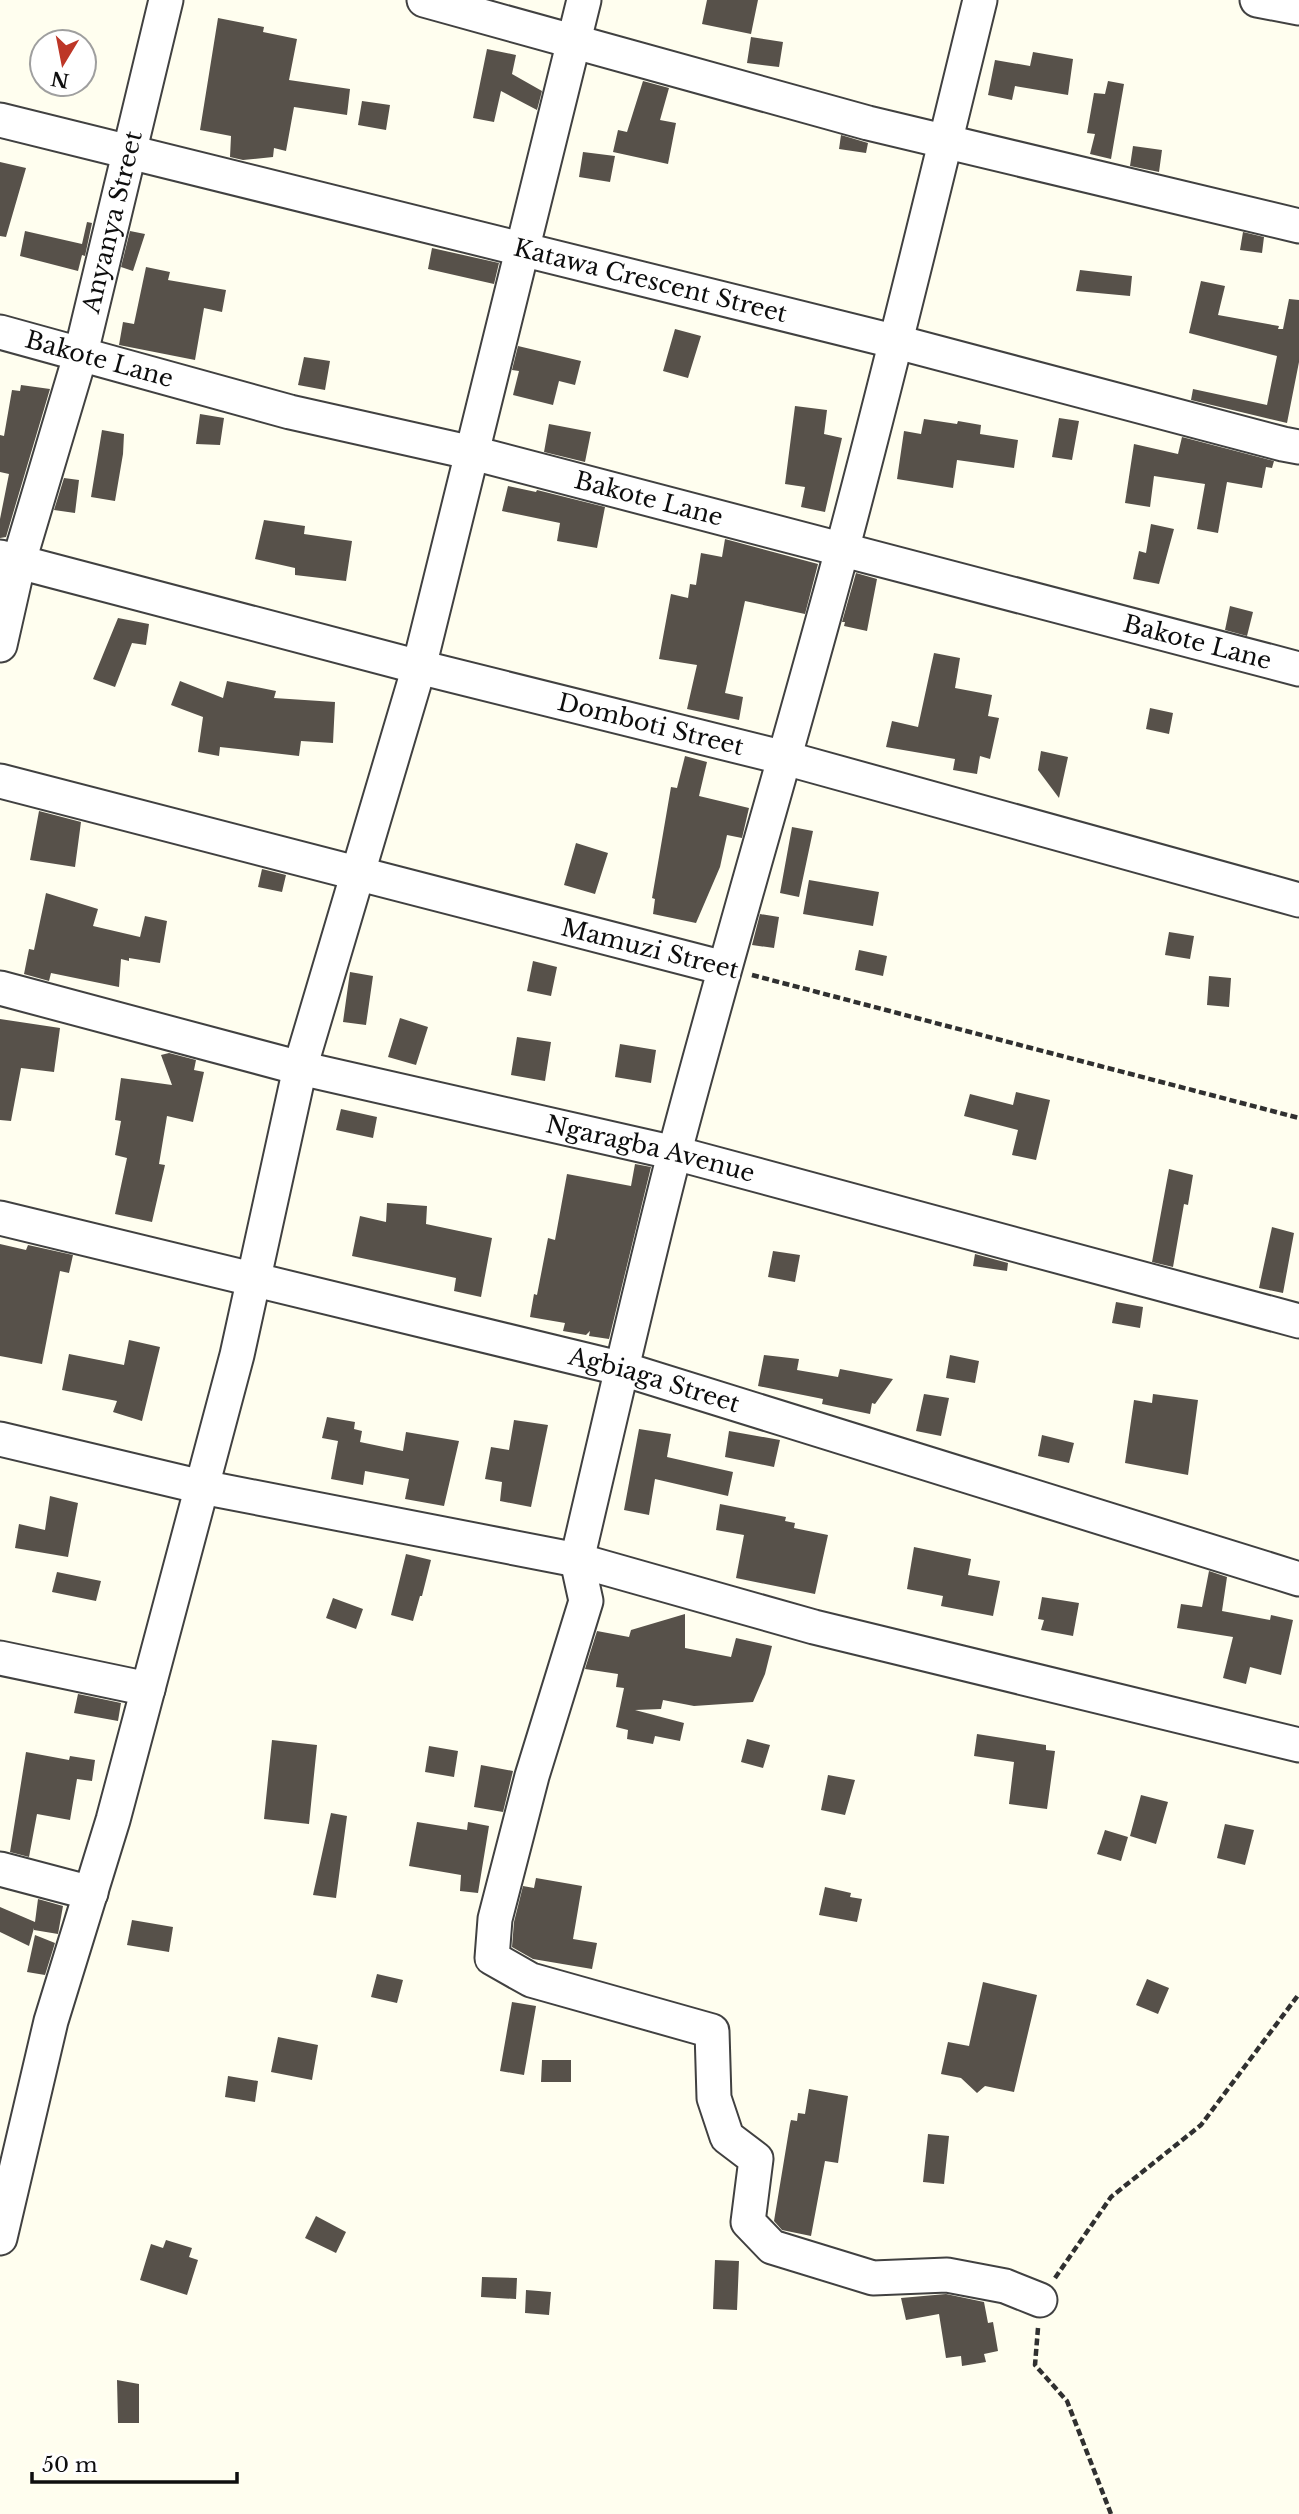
<svg xmlns="http://www.w3.org/2000/svg" width="1299" height="2514" viewBox="0 0 1299 2514" font-family="'Libre Baskerville',serif">
<style>
.building{fill:#57514a}
.lines{fill:none;stroke-linecap:round;stroke-linejoin:round}
.minor-casing{stroke:#414141;stroke-width:37}
.path{stroke:#303030;stroke-width:4.5;stroke-dasharray:7 3.5;stroke-linecap:butt}
.minor{stroke:#fff;stroke-width:33}
.labels{text-anchor:middle;stroke-width:7;stroke-linejoin:round;paint-order:stroke}
.street-label{font-size:24px;fill:#0e0e0e;stroke:#fff}
</style>
<rect width="100%" height="100%" fill="#fffeef"/>
<!-- building -->
<path class="building" d="M 707,0 L 758,0 L 751,34 L 702,24 Z
M 218,18 L 264,27 L 263,32 L 297,39 L 289,80 L 350,89 L 347,115 L 294,107 L 286,151 L 274,148 L 273,157 L 243,160 L 230,157 L 231,136 L 200,130 Z
M 751,37 L 783,42 L 779,67 L 747,63 Z
M 487,49 L 516,55 L 512,74 L 542,91 L 537,110 L 501,91 L 494,122 L 473,118 Z
M 1033,52 L 1073,59 L 1068,95 L 1015,86 L 1012,100 L 988,95 L 995,60 L 1030,66 Z
M 643,81 L 669,88 L 660,120 L 676,123 L 668,164 L 613,152 L 618,130 L 627,132 Z
M 1108,81 L 1124,84 L 1111,159 L 1090,154 L 1095,134 L 1087,133 L 1094,93 L 1105,94 Z
M 362,101 L 390,105 L 386,130 L 358,125 Z
M 841,135 L 868,143 L 866,153 L 839,149 Z
M 1133,146 L 1162,150 L 1159,172 L 1130,166 Z
M 583,152 L 615,156 L 610,182 L 579,177 Z
M 0,162 L 26,168 L 6,237 L 0,236 Z
M 87,222 L 92,223 L 85,256 L 82,255 L 78,271 L 20,256 L 25,231 L 82,244 Z
M 130,231 L 145,234 L 133,271 L 121,267 Z
M 1243,232 L 1264,237 L 1262,253 L 1240,250 Z
M 432,248 L 499,263 L 494,284 L 428,269 Z
M 146,267 L 170,272 L 168,280 L 226,290 L 222,312 L 204,308 L 195,360 L 119,345 L 123,322 L 134,324 Z
M 1080,270 L 1132,276 L 1130,296 L 1076,291 Z
M 1201,281 L 1225,286 L 1218,315 L 1279,326 L 1278,329 L 1283,329 L 1289,299 L 1299,300 L 1299,362 L 1287,423 L 1191,400 L 1193,389 L 1267,405 L 1277,356 L 1189,333 Z
M 675,329 L 701,336 L 688,378 L 663,371 Z
M 518,346 L 581,361 L 575,385 L 559,381 L 553,405 L 513,395 L 519,371 L 512,370 Z
M 304,357 L 330,361 L 325,390 L 298,385 Z
M 21,385 L 50,389 L 6,537 L 0,538 L 0,519 L 9,474 L 0,472 L 0,435 L 4,436 L 12,390 L 20,391 Z
M 795,406 L 827,410 L 824,434 L 842,438 L 825,512 L 801,507 L 805,487 L 785,484 Z
M 200,414 L 224,418 L 220,445 L 196,444 Z
M 1059,418 L 1079,421 L 1072,460 L 1052,457 Z
M 924,419 L 957,424 L 958,421 L 981,425 L 980,434 L 1018,440 L 1014,468 L 957,460 L 953,488 L 897,479 L 904,431 L 921,434 Z
M 549,424 L 591,432 L 585,462 L 544,452 Z
M 102,430 L 124,434 L 123,454 L 115,501 L 91,497 Z
M 1182,437 L 1274,461 L 1272,468 L 1266,467 L 1262,488 L 1227,482 L 1218,533 L 1197,529 L 1205,484 L 1154,476 L 1150,507 L 1125,503 L 1134,444 L 1178,454 Z
M 64,478 L 79,480 L 75,513 L 54,510 Z
M 508,486 L 536,492 L 537,490 L 605,507 L 597,548 L 557,541 L 560,523 L 502,511 Z
M 264,520 L 305,526 L 304,534 L 352,541 L 346,581 L 295,575 L 295,568 L 255,559 Z
M 1151,524 L 1174,529 L 1159,584 L 1133,579 L 1139,551 L 1146,553 Z
M 725,539 L 818,564 L 805,614 L 745,601 L 725,693 L 743,697 L 739,720 L 687,709 L 697,665 L 659,659 L 671,594 L 688,598 L 690,584 L 696,585 L 701,553 L 722,557 Z
M 856,573 L 877,579 L 867,631 L 844,626 L 845,622 L 842,622 Z
M 1230,606 L 1253,612 L 1247,636 L 1225,630 Z
M 118,618 L 149,624 L 146,645 L 132,643 L 115,687 L 93,679 Z
M 934,653 L 960,658 L 955,688 L 992,695 L 988,716 L 999,718 L 990,759 L 980,756 L 977,774 L 953,770 L 955,759 L 886,747 L 892,721 L 918,727 Z
M 180,681 L 223,698 L 227,681 L 276,691 L 274,698 L 335,702 L 333,743 L 301,741 L 299,756 L 220,747 L 219,756 L 198,752 L 203,717 L 171,705 Z
M 1150,708 L 1173,713 L 1169,734 L 1146,729 Z
M 1041,751 L 1068,757 L 1059,798 L 1038,770 Z
M 685,756 L 707,762 L 699,796 L 749,808 L 742,838 L 727,835 L 720,867 L 696,923 L 653,914 L 655,899 L 652,898 L 671,787 L 677,788 Z
M 39,811 L 81,822 L 75,867 L 30,860 Z
M 792,827 L 813,831 L 799,897 L 780,893 Z
M 576,843 L 608,853 L 595,894 L 564,885 Z
M 262,869 L 286,875 L 282,892 L 258,887 Z
M 809,880 L 879,892 L 873,926 L 803,914 Z
M 46,893 L 98,909 L 93,926 L 140,937 L 145,916 L 167,921 L 160,963 L 129,958 L 129,961 L 121,959 L 119,987 L 51,973 L 49,981 L 24,974 L 29,949 L 34,950 Z
M 760,914 L 779,917 L 774,948 L 752,945 Z
M 1169,932 L 1194,936 L 1190,959 L 1165,955 Z
M 859,950 L 887,956 L 883,976 L 855,970 Z
M 533,961 L 557,967 L 551,996 L 527,991 Z
M 350,972 L 373,976 L 366,1025 L 343,1022 Z
M 1209,976 L 1231,978 L 1229,1007 L 1207,1005 Z
M 400,1018 L 428,1027 L 416,1065 L 388,1057 Z
M 0,1019 L 60,1028 L 54,1072 L 21,1068 L 11,1121 L 0,1120 Z
M 517,1037 L 551,1042 L 545,1081 L 511,1075 Z
M 620,1044 L 656,1050 L 651,1083 L 615,1077 Z
M 169,1053 L 196,1060 L 194,1070 L 204,1072 L 193,1122 L 167,1116 L 159,1164 L 165,1165 L 152,1222 L 115,1214 L 127,1158 L 115,1155 L 121,1121 L 115,1120 L 121,1078 L 172,1085 L 161,1055 Z
M 1016,1092 L 1050,1100 L 1036,1160 L 1012,1155 L 1018,1130 L 964,1116 L 970,1094 L 1013,1105 Z
M 341,1109 L 377,1117 L 373,1138 L 336,1130 Z
M 635,1164 L 651,1167 L 609,1339 L 589,1336 L 590,1331 L 586,1335 L 563,1331 L 565,1323 L 530,1317 L 534,1294 L 537,1295 L 548,1238 L 555,1240 L 567,1174 L 631,1186 Z
M 1169,1169 L 1193,1175 L 1188,1205 L 1184,1204 L 1173,1267 L 1152,1262 Z
M 387,1203 L 427,1206 L 426,1224 L 492,1238 L 481,1297 L 454,1291 L 456,1278 L 352,1256 L 360,1216 L 386,1222 Z
M 1272,1227 L 1294,1233 L 1283,1293 L 1259,1288 Z
M 0,1244 L 26,1250 L 28,1245 L 73,1255 L 69,1273 L 60,1271 L 42,1364 L 0,1356 Z
M 773,1251 L 800,1255 L 795,1282 L 768,1277 Z
M 975,1254 L 1008,1263 L 1007,1271 L 973,1266 Z
M 1116,1302 L 1143,1307 L 1140,1328 L 1112,1323 Z
M 129,1340 L 160,1347 L 142,1421 L 113,1412 L 117,1401 L 62,1390 L 69,1354 L 124,1365 Z
M 764,1355 L 799,1359 L 797,1370 L 838,1377 L 840,1369 L 893,1379 L 875,1404 L 872,1403 L 870,1414 L 822,1404 L 823,1399 L 758,1386 Z
M 950,1355 L 979,1361 L 975,1383 L 946,1378 Z
M 924,1394 L 949,1398 L 941,1436 L 916,1431 Z
M 1153,1394 L 1198,1400 L 1188,1475 L 1125,1463 L 1134,1400 L 1152,1403 Z
M 327,1417 L 355,1422 L 354,1429 L 362,1431 L 360,1442 L 403,1451 L 406,1432 L 459,1441 L 444,1506 L 405,1499 L 409,1479 L 365,1471 L 363,1485 L 331,1479 L 338,1441 L 322,1438 Z
M 514,1420 L 548,1425 L 531,1507 L 500,1501 L 502,1482 L 485,1479 L 491,1447 L 509,1450 Z
M 639,1429 L 671,1434 L 667,1457 L 733,1472 L 728,1496 L 655,1479 L 649,1515 L 624,1510 Z
M 729,1431 L 780,1440 L 774,1467 L 725,1457 Z
M 1042,1435 L 1074,1443 L 1069,1463 L 1038,1456 Z
M 50,1496 L 78,1503 L 68,1557 L 15,1548 L 19,1524 L 45,1530 Z
M 720,1504 L 786,1517 L 785,1521 L 795,1523 L 794,1528 L 828,1535 L 815,1594 L 736,1578 L 744,1535 L 716,1530 Z
M 914,1547 L 971,1559 L 968,1575 L 1000,1581 L 993,1616 L 941,1606 L 943,1596 L 907,1589 Z
M 406,1554 L 431,1560 L 422,1596 L 420,1596 L 413,1621 L 391,1615 Z
M 1209,1571 L 1227,1577 L 1222,1611 L 1270,1620 L 1271,1615 L 1293,1620 L 1281,1675 L 1250,1667 L 1246,1684 L 1223,1678 L 1233,1637 L 1177,1628 L 1181,1604 L 1202,1607 Z
M 57,1572 L 101,1581 L 96,1601 L 52,1592 Z
M 1042,1597 L 1079,1603 L 1073,1636 L 1041,1630 L 1044,1620 L 1038,1619 Z
M 333,1598 L 363,1609 L 356,1629 L 326,1618 Z
M 685,1614 L 685,1648 L 731,1657 L 736,1638 L 772,1646 L 765,1674 L 753,1702 L 694,1706 L 663,1700 L 661,1709 L 635,1710 L 684,1723 L 680,1741 L 655,1736 L 653,1744 L 627,1739 L 628,1730 L 616,1727 L 624,1688 L 616,1687 L 618,1674 L 585,1669 L 597,1631 L 629,1637 L 631,1630 Z
M 78,1694 L 121,1703 L 118,1721 L 74,1713 Z
M 977,1734 L 1046,1745 L 1046,1750 L 1055,1751 L 1047,1809 L 1009,1804 L 1014,1762 L 974,1756 Z
M 747,1739 L 770,1745 L 763,1768 L 741,1762 Z
M 272,1740 L 317,1745 L 309,1824 L 264,1819 Z
M 429,1746 L 458,1751 L 454,1777 L 425,1772 Z
M 26,1752 L 69,1760 L 70,1756 L 95,1760 L 92,1781 L 77,1779 L 70,1820 L 37,1814 L 29,1857 L 10,1852 Z
M 481,1765 L 513,1771 L 503,1812 L 474,1807 Z
M 828,1775 L 855,1780 L 845,1815 L 821,1810 Z
M 1141,1795 L 1168,1802 L 1156,1844 L 1130,1836 Z
M 331,1813 L 347,1816 L 336,1898 L 313,1895 Z
M 417,1822 L 467,1830 L 468,1822 L 489,1826 L 478,1893 L 460,1891 L 461,1875 L 409,1866 Z
M 1225,1824 L 1254,1830 L 1245,1865 L 1217,1858 Z
M 1105,1830 L 1128,1837 L 1121,1861 L 1097,1854 Z
M 536,1878 L 582,1886 L 573,1939 L 597,1943 L 592,1969 L 533,1959 L 512,1947 L 514,1922 L 523,1886 L 534,1888 Z
M 825,1887 L 851,1893 L 850,1897 L 862,1899 L 857,1922 L 819,1915 Z
M 38,1899 L 63,1906 L 58,1934 L 34,1930 L 34,1928 L 29,1946 L 0,1932 L 0,1907 L 35,1922 Z
M 132,1920 L 173,1927 L 169,1952 L 127,1945 Z
M 35,1935 L 55,1943 L 45,1975 L 27,1972 Z
M 377,1974 L 403,1980 L 397,2003 L 371,1997 Z
M 1147,1979 L 1169,1988 L 1158,2014 L 1136,2005 Z
M 983,1982 L 1037,1995 L 1014,2092 L 985,2086 L 977,2093 L 961,2078 L 941,2074 L 948,2042 L 969,2046 Z
M 512,2002 L 536,2006 L 524,2075 L 500,2071 Z
M 278,2037 L 318,2045 L 312,2080 L 271,2072 Z
M 542,2060 L 571,2060 L 571,2082 L 541,2082 Z
M 228,2076 L 258,2081 L 255,2102 L 225,2097 Z
M 809,2089 L 848,2096 L 838,2163 L 825,2161 L 811,2236 L 782,2230 L 774,2221 L 790,2124 L 791,2120 L 797,2121 L 798,2113 L 805,2114 Z
M 928,2134 L 949,2136 L 944,2184 L 923,2182 Z
M 316,2216 L 346,2232 L 336,2253 L 305,2238 Z
M 166,2240 L 192,2248 L 189,2257 L 198,2260 L 187,2295 L 140,2280 L 151,2244 L 163,2248 Z
M 715,2260 L 739,2261 L 737,2310 L 713,2309 Z
M 482,2277 L 517,2278 L 516,2299 L 481,2297 Z
M 526,2290 L 551,2292 L 549,2315 L 525,2313 Z
M 946,2294 L 984,2302 L 988,2323 L 993,2322 L 998,2351 L 984,2354 L 986,2362 L 962,2366 L 961,2356 L 946,2358 L 939,2314 L 906,2320 L 901,2298 Z
M 117,2380 L 139,2384 L 139,2423 L 118,2423 Z"/>
<g class="lines">
<!-- minor casing -->
<g class="minor-casing">
<g id="minor">
<path d="M 424,0 L 868,123 L 1299,226"/>
<path d="M 980,0 C 935,184 891,367 842,550 C 788,751 728,950 675,1151 C 640,1287 609,1424 577,1560 L 586,1601 L 532,1776 L 495,1919 L 492,1958 L 531,1980 L 712,2031 L 714,2098 L 727,2137 L 756,2159 L 748,2222 L 772,2247 L 873,2278 L 947,2275 L 1005,2286 L 1040,2300"/>
<path d="M 1257,0 L 1299,8"/>
<path id="s1" d="M 0,120 L 897,342 L 1283,444 L 1299,447"/>
<path id="s2" d="M 0,332 L 290,412 L 473,453 L 1299,669"/>
<path id="s3" d="M 0,557 L 419,667 L 785,758 L 1299,900"/>
<path id="s4" d="M 0,645 L 19,561 L 81,353 L 166,0"/>
<path d="M 0,781 L 724,968"/>
<path id="s5" d="M 0,988 L 300,1068 L 675,1153 L 1299,1321"/>
<path id="s6" d="M 0,1218 L 623,1369 L 1299,1579"/>
<path d="M 0,1439 L 202,1487 L 577,1560 L 814,1627 L 1299,1745"/>
<path d="M 0,1658 L 148,1689"/>
<path d="M 0,1869 L 91,1893"/>
<path d="M 0,2238 L 51,2021 L 113,1820 L 237,1355 L 300,1068 L 419,667 L 584,0"/>
</g>
</g>
<!-- path -->
<path class="path" d="M 752,975 L 1299,1118
M 1055,2278 L 1111,2197 L 1201,2125 L 1299,1994
M 1038,2328 L 1035,2365 L 1067,2401 L 1111,2514"/>
<!-- minor -->
<use href="#minor" class="minor"/>
</g>
<g class="labels">
<!-- street labels -->
<g class="street-label">
<text dy="8" stroke="none"><textPath href="#s4" startOffset="438">Anyanya Street</textPath></text>
<text dy="8" stroke="none"><textPath href="#s1" startOffset="670">Katawa Crescent Street</textPath></text>
<text dy="8" stroke="none"><textPath href="#s2" startOffset="103">Bakote Lane</textPath></text>
<text dy="8" stroke="none"><textPath href="#s2" startOffset="670">Bakote Lane</textPath></text>
<text dy="8" stroke="none"><textPath href="#s2" startOffset="1237">Bakote Lane</textPath></text>
<text dy="8" stroke="none"><textPath href="#s3" startOffset="672">Domboti Street</textPath></text>
<text transform="translate(650 949) rotate(14)" y="8">Mamuzi Street</text>
<text dy="8" stroke="none"><textPath href="#s5" startOffset="670">Ngaragba Avenue</textPath></text>
<text dy="8" stroke="none"><textPath href="#s6" startOffset="674">Agbiaga Street</textPath></text>
</g>
</g>
<!-- north arrow -->
<g transform="translate(63 63) rotate(190)"><circle r="33" fill="#ffffff" stroke="#9f9f9f" stroke-width="2"/>
<path d="M0-5L12 26L0 18L-12 26Z" fill="#bd3627"/>
<text y="-10" font-size="19" font-weight="bold" text-anchor="middle" fill="#0e0e0e">N</text>
</g>
<!-- scale -->
<path d="M32 2472v10h205v-10" fill="none" stroke="#0e0e0e" stroke-width="3.5"/>
<text x="42" y="2472" font-size="21" fill="#0e0e0e" stroke="#ffffff" stroke-width="5" paint-order="stroke">50 m</text>
</svg>
